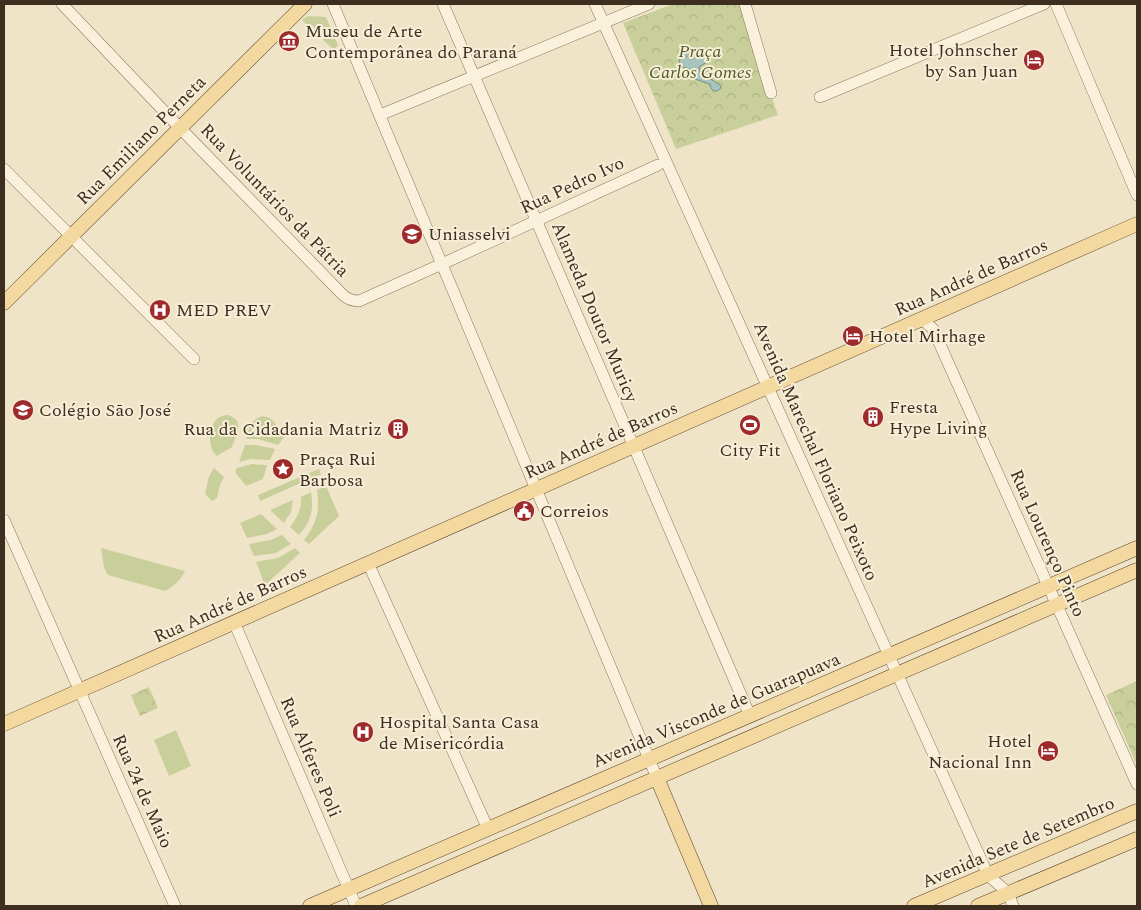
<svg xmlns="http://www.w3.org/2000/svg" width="1141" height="910" viewBox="0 0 1141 910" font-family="Spectral,serif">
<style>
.green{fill:#c9cf9b}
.park{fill:url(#park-crowns)}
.water{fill:url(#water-ripples);stroke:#6f938a}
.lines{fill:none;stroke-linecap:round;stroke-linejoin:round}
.minor-casing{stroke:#8d765c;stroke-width:12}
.major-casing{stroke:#5b4430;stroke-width:15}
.minor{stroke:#faf1dc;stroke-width:11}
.major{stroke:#f3d9a0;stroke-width:14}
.labels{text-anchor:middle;stroke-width:4;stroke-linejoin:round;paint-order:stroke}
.poi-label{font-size:18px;fill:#3d2e20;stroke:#f7eed8;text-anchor:start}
.park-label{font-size:18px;font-style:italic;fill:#4d5a26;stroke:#f7eed8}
.street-label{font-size:18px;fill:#3d2e20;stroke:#f7eed8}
</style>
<defs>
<pattern id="park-crowns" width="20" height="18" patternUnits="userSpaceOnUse" patternTransform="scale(1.25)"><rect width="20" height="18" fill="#c9cf9b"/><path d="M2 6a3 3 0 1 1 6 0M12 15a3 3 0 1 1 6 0" fill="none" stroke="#aeb285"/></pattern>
<pattern id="water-ripples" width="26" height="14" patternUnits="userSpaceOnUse" patternTransform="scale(1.25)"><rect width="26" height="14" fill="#a9c4bc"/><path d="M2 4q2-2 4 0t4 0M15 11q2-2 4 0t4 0" fill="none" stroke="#8ba098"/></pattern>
</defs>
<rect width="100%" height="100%" fill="#f0e4c8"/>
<!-- green -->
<path class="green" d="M 308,16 L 326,17 L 338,45 L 334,50 L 323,40 L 324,38 L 312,25 L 310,28 L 302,20 Z
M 228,415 C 246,421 236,434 232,447 L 217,456 C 214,453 213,452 212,449 C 208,442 210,424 217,419 C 220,416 224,415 228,415 Z
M 263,416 L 270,418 L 286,435 L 278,445 L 258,439 L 246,439 C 250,427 249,420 263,416 Z
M 245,445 L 256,445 L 275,449 L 270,460 L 251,459 L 239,462 Z
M 252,464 L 267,465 L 263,479 L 246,486 L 235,472 L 237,468 Z
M 214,468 L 224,477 L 220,485 L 217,498 L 212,501 L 205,494 L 209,476 Z
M 319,469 L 321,474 L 260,501 L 258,495 Z
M 326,486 L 339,516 L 309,544 L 304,540 C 317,523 320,511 317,490 Z
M 311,492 C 314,511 311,521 299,535 L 290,527 C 297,518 302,509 301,497 Z
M 293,500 L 291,512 L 284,523 L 270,510 Z
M 261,514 L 277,529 L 267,534 L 247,538 L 240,523 Z
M 282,535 L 291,544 L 276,553 L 254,556 L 249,544 L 271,540 Z
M 101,548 L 185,571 C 180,581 174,586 165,591 L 108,575 L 104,568 Z
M 295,548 L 300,553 L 264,586 L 262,577 L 256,562 L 278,558 Z
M 176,730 L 191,766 L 169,776 L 154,740 Z"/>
<!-- park -->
<path class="park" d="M 673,4 L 739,4 L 778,115 L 676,149 L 623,23 Z
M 1137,681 L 1137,765 L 1106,695 Z
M 149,687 L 158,708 L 140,716 L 131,695 Z"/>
<!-- water -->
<path class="water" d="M 687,48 C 698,46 705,51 707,62 L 699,67 L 700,72 L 720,85 L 721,88 L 717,91 L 713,91 L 709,84 L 692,78 L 690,69 L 682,67 L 679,61 L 683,52 Z"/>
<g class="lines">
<!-- minor casing -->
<g class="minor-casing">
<path id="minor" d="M 62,4 L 180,128 L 342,294 C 347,299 352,301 359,301 L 442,264 L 658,165
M 333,4 L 657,778
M 443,4 L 750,716
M 595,4 L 988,875 L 1008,893 L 1013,906
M 745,4 L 771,93
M 1056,4 L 1137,195
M 820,97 L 1044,4
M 380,115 L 649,4
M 4,169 L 194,359
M 922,319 L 933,329 L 1137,784
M 4,520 L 175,906
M 368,563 L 488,829
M 234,622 L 356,906"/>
</g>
<!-- major casing -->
<g class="major-casing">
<path id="major" d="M 4,303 L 305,4
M 4,724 L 1137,224
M 657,778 L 711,906
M 310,906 L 1137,548
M 361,906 L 1137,570
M 914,906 L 1137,811
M 978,906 L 1137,839"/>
</g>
<!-- minor -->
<use href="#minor" class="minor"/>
<!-- major -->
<use href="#major" class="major"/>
</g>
<!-- icons -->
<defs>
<g id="museum-disc" transform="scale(1.125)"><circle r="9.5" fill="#9e2a2b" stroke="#f7eed8"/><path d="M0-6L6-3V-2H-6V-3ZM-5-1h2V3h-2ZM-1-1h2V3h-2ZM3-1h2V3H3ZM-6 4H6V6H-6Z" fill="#fff"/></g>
<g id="hotel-disc" transform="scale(1.125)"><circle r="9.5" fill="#9e2a2b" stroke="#f7eed8"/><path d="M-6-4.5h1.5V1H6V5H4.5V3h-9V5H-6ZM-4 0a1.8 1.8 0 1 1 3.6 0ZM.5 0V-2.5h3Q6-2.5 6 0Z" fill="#fff"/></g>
<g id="university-disc" transform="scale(1.125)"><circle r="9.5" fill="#9e2a2b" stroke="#f7eed8"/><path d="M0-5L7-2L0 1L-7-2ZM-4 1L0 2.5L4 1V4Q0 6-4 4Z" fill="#fff"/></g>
<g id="hospital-disc" transform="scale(1.125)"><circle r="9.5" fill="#9e2a2b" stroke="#f7eed8"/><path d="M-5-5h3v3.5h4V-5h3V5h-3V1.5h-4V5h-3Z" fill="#fff"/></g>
<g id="school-disc" transform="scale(1.125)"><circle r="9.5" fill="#9e2a2b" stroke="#f7eed8"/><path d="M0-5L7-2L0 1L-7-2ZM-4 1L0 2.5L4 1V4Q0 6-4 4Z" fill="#fff"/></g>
<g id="building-disc" transform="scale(1.125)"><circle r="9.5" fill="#9e2a2b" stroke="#f7eed8"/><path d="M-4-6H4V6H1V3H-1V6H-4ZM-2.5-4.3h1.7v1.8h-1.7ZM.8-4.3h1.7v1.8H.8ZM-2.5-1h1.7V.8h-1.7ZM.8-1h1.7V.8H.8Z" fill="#fff"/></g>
<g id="stadium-disc" transform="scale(1.125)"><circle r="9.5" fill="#9e2a2b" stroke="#f7eed8"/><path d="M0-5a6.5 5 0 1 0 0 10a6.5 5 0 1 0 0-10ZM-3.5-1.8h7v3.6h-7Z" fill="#fff"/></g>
<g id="sight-disc" transform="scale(1.125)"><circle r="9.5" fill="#9e2a2b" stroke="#f7eed8"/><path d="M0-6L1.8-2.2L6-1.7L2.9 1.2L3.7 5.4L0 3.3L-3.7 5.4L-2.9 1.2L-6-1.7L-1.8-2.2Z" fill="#fff"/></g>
<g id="civic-disc" transform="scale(1.125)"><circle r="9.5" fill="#9e2a2b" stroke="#f7eed8"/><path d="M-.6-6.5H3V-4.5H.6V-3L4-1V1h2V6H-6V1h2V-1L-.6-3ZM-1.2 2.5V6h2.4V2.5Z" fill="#fff"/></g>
</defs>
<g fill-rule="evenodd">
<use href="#museum-disc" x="289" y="41"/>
<use href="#hotel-disc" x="1034" y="60"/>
<use href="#university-disc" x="412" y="234"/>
<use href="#hospital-disc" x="160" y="310"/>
<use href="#hotel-disc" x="853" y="336"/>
<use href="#school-disc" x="23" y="410"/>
<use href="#building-disc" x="873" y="417"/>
<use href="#stadium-disc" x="750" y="425"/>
<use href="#building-disc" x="398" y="429"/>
<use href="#sight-disc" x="283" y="469"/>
<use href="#civic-disc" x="524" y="511"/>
<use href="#hospital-disc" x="363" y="732"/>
<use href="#hotel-disc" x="1048" y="751"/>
</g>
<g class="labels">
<!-- poi labels -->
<g class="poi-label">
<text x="305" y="37">Museu de Arte<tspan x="305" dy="21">Contemporânea do Paraná</tspan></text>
<text x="1018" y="56" text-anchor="end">Hotel Johnscher<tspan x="1018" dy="21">by San Juan</tspan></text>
<text x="428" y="240">Uniasselvi</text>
<text x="176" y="316">MED PREV</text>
<text x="869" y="342">Hotel Mirhage</text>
<text x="889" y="413">Fresta<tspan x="889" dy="21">Hype Living</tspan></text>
<text x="39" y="416">Colégio São José</text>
<text x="382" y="435" text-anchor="end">Rua da Cidadania Matriz</text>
<text x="750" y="456" text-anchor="middle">City Fit</text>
<text x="299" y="465">Praça Rui<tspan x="299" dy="21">Barbosa</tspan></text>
<text x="540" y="517">Correios</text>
<text x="379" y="728">Hospital Santa Casa<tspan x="379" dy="21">de Misericórdia</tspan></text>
<text x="1032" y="747" text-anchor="end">Hotel<tspan x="1032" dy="21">Nacional Inn</tspan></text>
</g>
<!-- park labels -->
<g class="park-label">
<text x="700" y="57">Praça<tspan x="700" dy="21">Carlos Gomes</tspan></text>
</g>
<!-- street labels -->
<g class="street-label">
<text transform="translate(141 140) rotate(-45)" y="6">Rua Emiliano Perneta</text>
<text transform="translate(572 185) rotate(-25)" y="6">Rua Pedro Ivo</text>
<text transform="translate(275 200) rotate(46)" y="6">Rua Voluntários da Pátria</text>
<text transform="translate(971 277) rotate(-24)" y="6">Rua André de Barros</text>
<text transform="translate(595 312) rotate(67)" y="6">Alameda Doutor Muricy</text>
<text transform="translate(601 440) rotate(-24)" y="6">Rua André de Barros</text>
<text transform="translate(816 451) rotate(66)" y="6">Avenida Marechal Floriano Peixoto</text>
<text transform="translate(1048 543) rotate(66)" y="6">Rua Lourenço Pinto</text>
<text transform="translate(230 604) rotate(-24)" y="6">Rua André de Barros</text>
<text transform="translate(716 710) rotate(-23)" y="6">Avenida Visconde de Guarapuava</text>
<text transform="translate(311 757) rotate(67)" y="6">Rua Alferes Poli</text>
<text transform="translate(143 791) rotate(66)" y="6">Rua 24 de Maio</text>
<text transform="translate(1018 842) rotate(-23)" y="6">Avenida Sete de Setembro</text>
</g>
</g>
<!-- border -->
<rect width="1141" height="910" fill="none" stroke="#3d2e20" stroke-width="10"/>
</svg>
